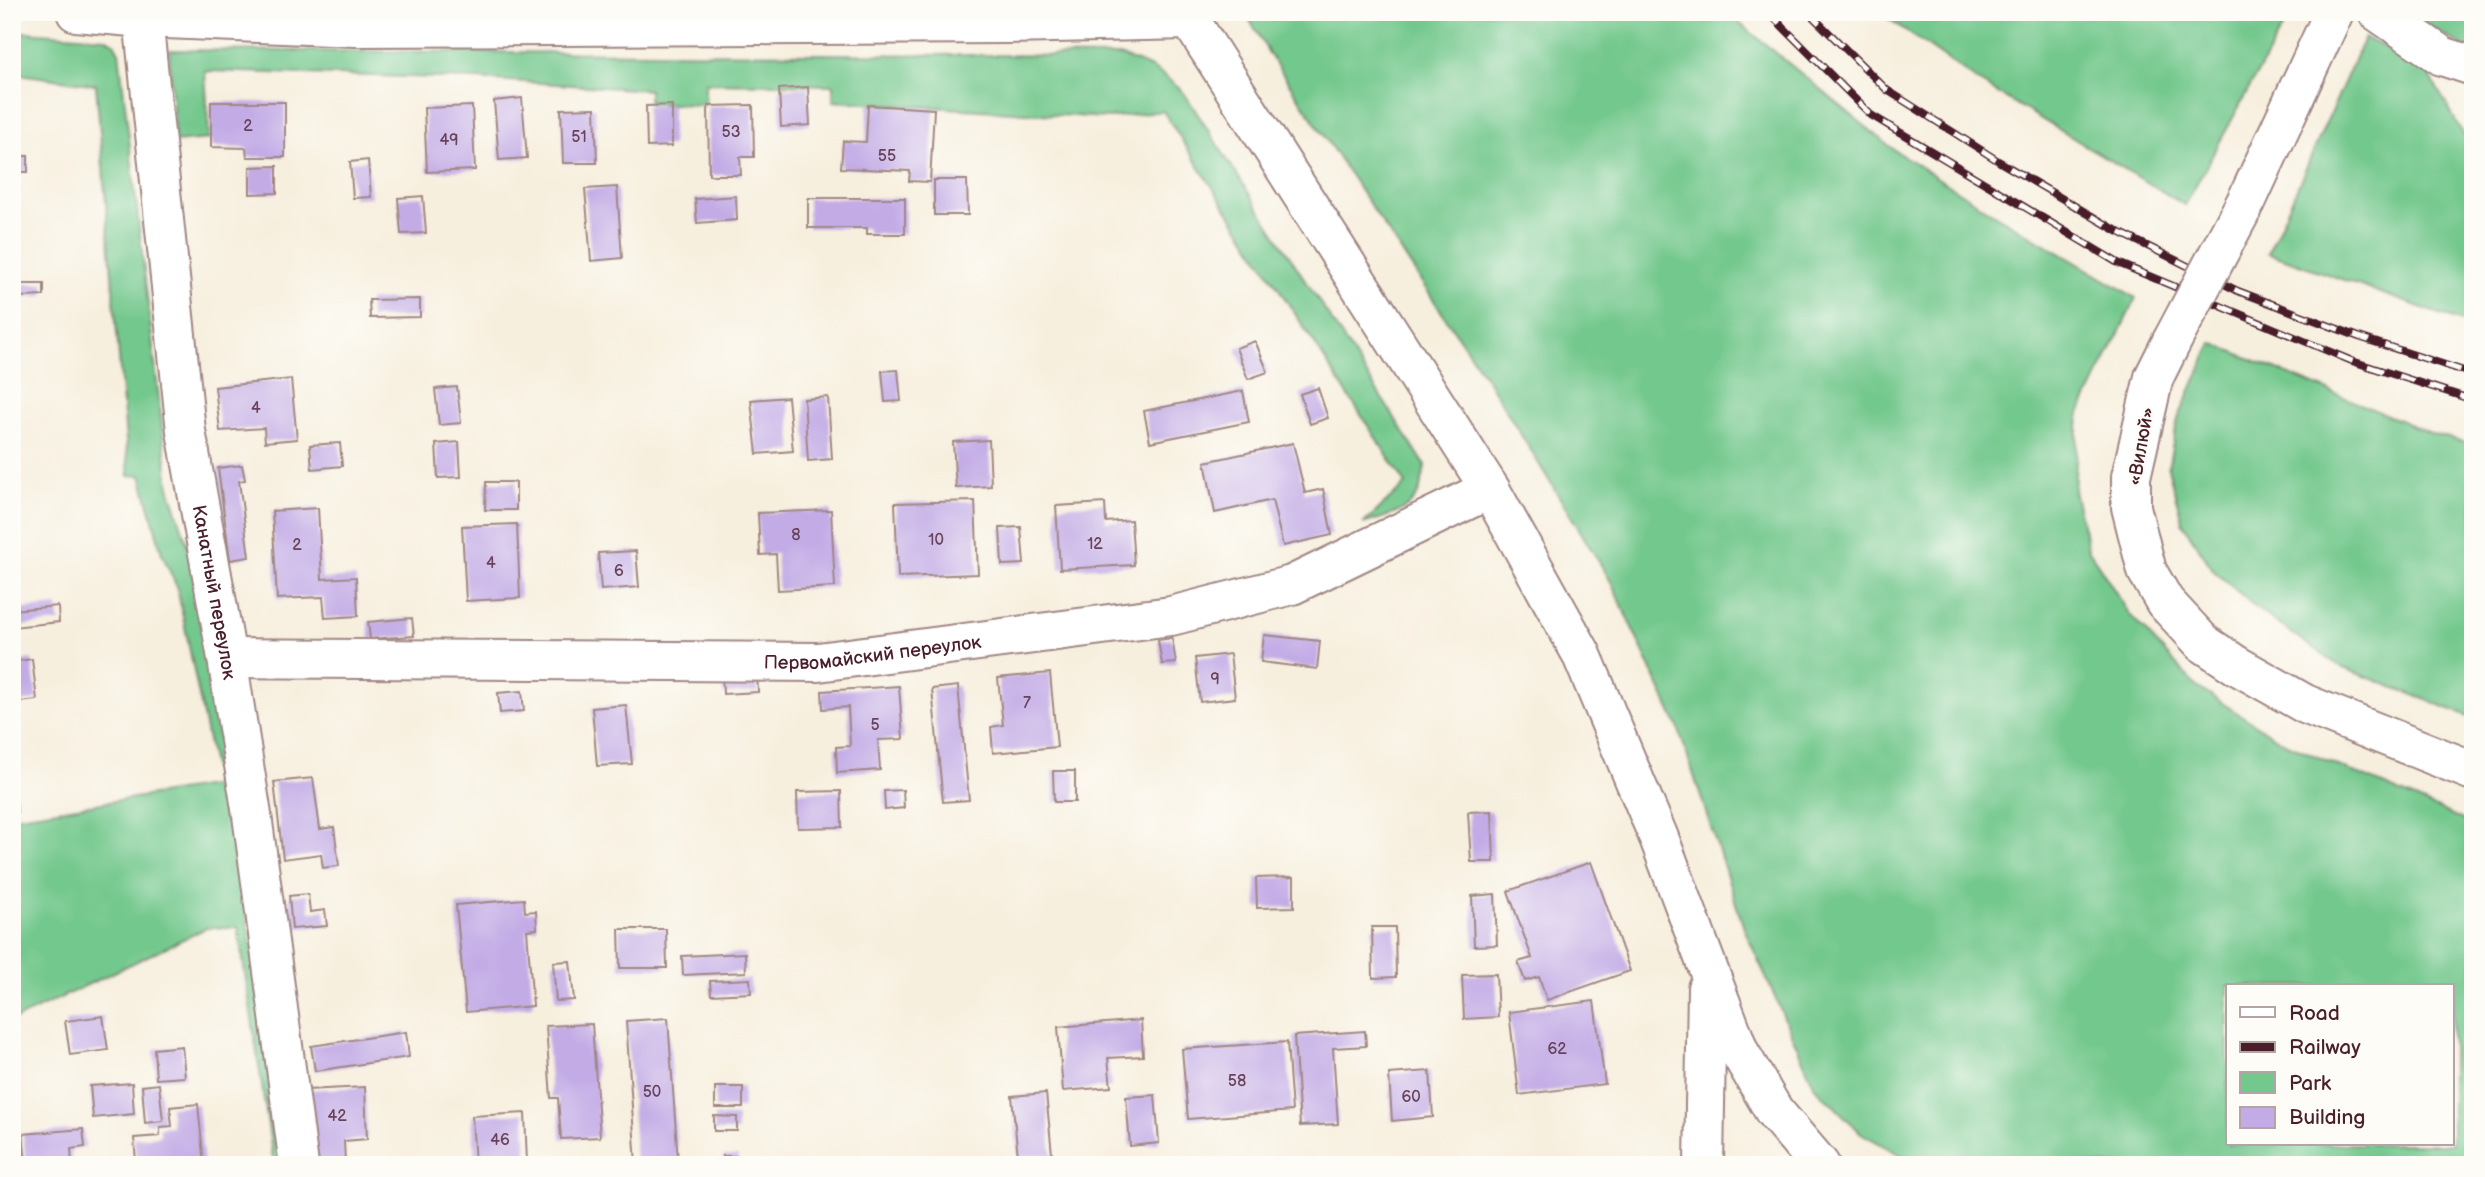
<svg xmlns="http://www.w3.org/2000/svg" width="2485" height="1177" viewBox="0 0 2485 1177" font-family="'Balsamiq Sans',sans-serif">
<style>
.green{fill:#73c88d;stroke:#5e745c;stroke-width:2;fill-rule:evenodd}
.building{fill:#c3ace6}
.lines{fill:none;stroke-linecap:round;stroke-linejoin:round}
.minor-casing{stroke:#a08784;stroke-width:42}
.highway-casing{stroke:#a08784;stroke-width:42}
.minor{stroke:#fff;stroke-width:38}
.highway{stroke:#fff;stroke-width:38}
.rail-casing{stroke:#4a1f2b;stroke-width:8}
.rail{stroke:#fdfcf7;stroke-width:5;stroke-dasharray:16;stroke-linecap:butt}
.highway-bridge-casing{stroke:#a08784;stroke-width:42;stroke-linecap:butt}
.highway-bridge{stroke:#fff;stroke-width:38}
.labels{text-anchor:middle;stroke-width:5;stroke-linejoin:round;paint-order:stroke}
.number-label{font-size:16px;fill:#68425a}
.street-label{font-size:19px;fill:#4a1f2b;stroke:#fdfcf7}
</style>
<rect width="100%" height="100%" fill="#fdfcf7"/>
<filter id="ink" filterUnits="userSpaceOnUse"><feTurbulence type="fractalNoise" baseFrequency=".0143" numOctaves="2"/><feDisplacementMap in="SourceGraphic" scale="14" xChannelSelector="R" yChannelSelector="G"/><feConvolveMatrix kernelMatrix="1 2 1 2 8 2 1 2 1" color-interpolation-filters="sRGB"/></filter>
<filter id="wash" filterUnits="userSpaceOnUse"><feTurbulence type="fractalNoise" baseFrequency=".00686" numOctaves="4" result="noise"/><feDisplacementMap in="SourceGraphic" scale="28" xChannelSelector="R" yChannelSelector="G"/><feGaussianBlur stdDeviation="1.57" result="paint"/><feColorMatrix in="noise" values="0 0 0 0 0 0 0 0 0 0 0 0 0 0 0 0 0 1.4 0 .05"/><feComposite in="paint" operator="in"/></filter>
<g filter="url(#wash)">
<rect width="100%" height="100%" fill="#f7efde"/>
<!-- green -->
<path class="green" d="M 1245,12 L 1726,12 L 1893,149 L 1992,213 L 2136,298 L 2079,415 L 2074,491 L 2088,549 L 2130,615 L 2197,687 L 2283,742 L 2473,824 L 2473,1165 L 1923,1165 L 1913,1162 L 1861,1133 L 1815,1087 L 1744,928 L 1678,727 L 1609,578 L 1493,389 L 1270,55 ZM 2452,986 L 2452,1144 L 2228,1144 L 2228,986 Z
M 1879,12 L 2291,12 L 2185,205 L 1981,83 Z
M 2405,12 L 2473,12 L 2473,52 Z
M 12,31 L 105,38 L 114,43 L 119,52 L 169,487 L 190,553 L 286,1165 L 274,1165 L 238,927 L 206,928 L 12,1021 L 12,817 L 217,785 L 177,587 L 162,554 L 141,475 L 129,476 L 96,85 L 12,73 Z
M 2364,38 L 2423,64 L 2473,151 L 2473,326 L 2268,253 Z
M 169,50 L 1120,56 C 1151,66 1161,71 1184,93 L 1425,465 C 1419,512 1404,510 1363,524 L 1406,484 L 1163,111 L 1108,118 L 833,101 L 833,85 L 705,83 L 705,105 L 649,103 L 649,90 L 477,79 L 205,71 L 209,139 L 175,142 Z
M 2212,343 L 2433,434 L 2473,444 L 2473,718 L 2341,667 L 2261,612 L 2214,571 L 2183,524 L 2168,468 L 2178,419 Z
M 12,1077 L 22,1165 L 12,1165 Z"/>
<g id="blocks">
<!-- building -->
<path class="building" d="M 808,87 L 810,125 L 781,127 L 779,89 Z
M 522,98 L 527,158 L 499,160 L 494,101 Z
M 211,102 L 285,102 L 285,157 L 247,157 L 246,148 L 211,147 Z
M 672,105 L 672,146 L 647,147 L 646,106 Z
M 753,105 L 754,157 L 740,157 L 741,175 L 709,175 L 708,106 Z
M 868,105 L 934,109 L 930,182 L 909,181 L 910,171 L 841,168 L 843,141 L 866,142 Z
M 472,106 L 475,170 L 427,172 L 424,108 Z
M 595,108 L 597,163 L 563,163 L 561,109 Z
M 12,156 L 28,156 L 28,172 L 12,172 Z
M 368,160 L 371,197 L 353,198 L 350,162 Z
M 277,166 L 277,193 L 250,194 L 250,167 Z
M 934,180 L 967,180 L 968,215 L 934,215 Z
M 617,187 L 622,258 L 591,261 L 585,189 Z
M 423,196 L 426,233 L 401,234 L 398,198 Z
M 736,196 L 737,220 L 697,223 L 695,199 Z
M 808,198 L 905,198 L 905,234 L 867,234 L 867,228 L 808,228 Z
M 20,284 L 44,284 L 44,296 L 20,297 Z
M 420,299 L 420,317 L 370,318 L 369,300 Z
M 1255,341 L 1268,372 L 1248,379 L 1236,348 Z
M 898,370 L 901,401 L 885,402 L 882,371 Z
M 291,379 L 297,439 L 265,442 L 264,428 L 220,431 L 215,387 Z
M 457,387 L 461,423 L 439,425 L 435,389 Z
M 1318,388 L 1328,418 L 1310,424 L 1300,394 Z
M 1243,391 L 1249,422 L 1150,442 L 1144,411 Z
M 788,397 L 793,451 L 757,454 L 751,400 Z
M 828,397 L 832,459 L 808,461 L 804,399 Z
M 989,440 L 991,486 L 956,488 L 953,442 Z
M 459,442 L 461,477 L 438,478 L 436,444 Z
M 340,443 L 342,466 L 312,469 L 310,445 Z
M 1293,443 L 1305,493 L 1323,489 L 1332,535 L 1283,546 L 1272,500 L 1215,513 L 1205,462 Z
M 242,465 L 245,480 L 239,481 L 249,557 L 230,560 L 218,468 Z
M 486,482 L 516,482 L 516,510 L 485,510 Z
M 975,501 L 978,574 L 898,577 L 895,503 Z
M 1105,503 L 1106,522 L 1131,520 L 1134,565 L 1060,569 L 1056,506 Z
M 318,508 L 322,579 L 356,577 L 358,616 L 325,618 L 323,597 L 277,599 L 272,511 Z
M 831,510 L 835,587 L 778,590 L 776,554 L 760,555 L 758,513 Z
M 517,524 L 520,598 L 466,601 L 462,526 Z
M 1021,527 L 1024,564 L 1002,565 L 1000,528 Z
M 636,551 L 639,587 L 601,590 L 598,553 Z
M 58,606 L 59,622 L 13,627 L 12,610 Z
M 412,618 L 414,636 L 370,639 L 368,622 Z
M 1264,635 L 1320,641 L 1317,669 L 1261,662 Z
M 1172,638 L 1176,663 L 1162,664 L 1158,640 Z
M 1230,654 L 1235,698 L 1200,702 L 1195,658 Z
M 32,659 L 37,700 L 12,703 L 12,662 Z
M 757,671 L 758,692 L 723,694 L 722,673 Z
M 1050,673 L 1057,747 L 993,753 L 991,727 L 1003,725 L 998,678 Z
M 899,686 L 903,739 L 878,740 L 880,770 L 837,773 L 836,747 L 850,746 L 848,707 L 823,709 L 822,691 Z
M 958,686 L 969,800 L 943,802 L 932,689 Z
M 522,691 L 524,711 L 500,713 L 498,693 Z
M 626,705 L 632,764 L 597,766 L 592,708 Z
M 1053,771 L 1075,771 L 1075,802 L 1054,802 Z
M 313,778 L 320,829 L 334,827 L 339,866 L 323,868 L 321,854 L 283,859 L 274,782 Z
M 12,788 L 15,788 L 17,812 L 12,812 Z
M 903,790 L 904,808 L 885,810 L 884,791 Z
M 841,791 L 842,827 L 798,828 L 797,792 Z
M 1492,811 L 1494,862 L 1471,862 L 1468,812 Z
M 1591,862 L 1630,971 L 1547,1000 L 1539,977 L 1525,981 L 1518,962 L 1532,958 L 1508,891 Z
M 1294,877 L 1294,907 L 1257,908 L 1256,878 Z
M 308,894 L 310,912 L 325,910 L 327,926 L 292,929 L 289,896 Z
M 1495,894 L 1497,945 L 1474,946 L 1472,896 Z
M 524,899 L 525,912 L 536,911 L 537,929 L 527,930 L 533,1006 L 466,1012 L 456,905 Z
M 1372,927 L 1395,927 L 1396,977 L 1373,978 Z
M 619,929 L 666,929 L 667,968 L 620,968 Z
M 745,953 L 746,972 L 683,975 L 682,956 Z
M 570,961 L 574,1000 L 556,1001 L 553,962 Z
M 1496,974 L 1498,1017 L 1464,1019 L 1462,975 Z
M 750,979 L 751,993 L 711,995 L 710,981 Z
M 1594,1001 L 1605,1084 L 1519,1095 L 1509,1012 Z
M 103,1016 L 108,1050 L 70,1055 L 65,1021 Z
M 668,1018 L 678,1162 L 636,1164 L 626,1021 Z
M 1141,1020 L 1143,1056 L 1108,1058 L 1111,1087 L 1063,1091 L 1058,1027 Z
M 592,1024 L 600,1137 L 561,1139 L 558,1098 L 551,1098 L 546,1026 Z
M 1365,1031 L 1366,1046 L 1333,1048 L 1338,1124 L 1300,1126 L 1294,1036 Z
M 406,1032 L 409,1057 L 315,1071 L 311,1046 Z
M 1287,1042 L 1292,1111 L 1188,1119 L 1182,1049 Z
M 182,1046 L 185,1077 L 156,1079 L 154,1049 Z
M 1430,1071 L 1433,1117 L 1392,1121 L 1389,1074 Z
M 132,1083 L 134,1114 L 93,1118 L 90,1086 Z
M 159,1084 L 163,1121 L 145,1123 L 142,1086 Z
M 365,1087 L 367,1139 L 344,1141 L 345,1163 L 309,1164 L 306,1090 Z
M 715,1087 L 743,1087 L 743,1108 L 715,1108 Z
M 1046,1093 L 1052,1154 L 1018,1157 L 1012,1096 Z
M 1155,1095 L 1159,1143 L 1130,1146 L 1126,1097 Z
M 198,1104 L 204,1165 L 129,1165 L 136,1162 L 134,1138 L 160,1136 L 160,1127 L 172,1126 L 170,1107 Z
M 525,1113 L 527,1163 L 475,1165 L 472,1116 Z
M 714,1116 L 737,1117 L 737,1131 L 714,1131 Z
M 83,1129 L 85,1147 L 71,1149 L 72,1165 L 26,1165 L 23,1134 Z
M 723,1156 L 738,1156 L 738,1165 L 723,1165 Z"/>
</g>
</g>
<g filter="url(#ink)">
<use href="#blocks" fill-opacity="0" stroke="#a08784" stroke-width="2"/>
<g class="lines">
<!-- minor casing -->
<g class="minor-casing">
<g id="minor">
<path d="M 76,12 L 143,18 L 355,27 L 1007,24 L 1190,20"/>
<path d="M 2378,12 L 2442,56 L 2473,66"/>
<path id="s1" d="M 143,18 L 186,431 L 227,658 L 252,815 L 299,1165"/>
<path id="s2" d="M 227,658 L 818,662 L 1171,616 L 1292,585 L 1490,489"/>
</g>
</g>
<!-- highway casing -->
<g class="highway-casing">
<path id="highway" d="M 1185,12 L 1490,489 L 1581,653 L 1659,838 L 1739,1051 L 1774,1111 L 1820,1165
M 2247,200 L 2334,12
M 2172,341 L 2154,377 L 2131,477 L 2131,507 L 2147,571 L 2165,602 L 2203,643 L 2236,665 L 2305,704 L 2473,771
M 1704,1165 L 1707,988"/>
</g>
<!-- minor -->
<use href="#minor" class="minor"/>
<!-- highway -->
<use href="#highway" class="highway"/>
<!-- rail casing -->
<g class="rail-casing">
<path id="rail" d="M 1768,12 L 1871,115 L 2118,263 L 2352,361 L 2473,400
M 1808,12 L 1887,90 L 2000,162 L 2119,232 L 2238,291 L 2359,337 L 2473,374"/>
</g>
<!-- rail -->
<use href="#rail" class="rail"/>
<!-- highway-bridge casing -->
<g class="highway-bridge-casing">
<path id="highway-bridge" d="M 2172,341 L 2247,200"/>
</g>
<!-- highway-bridge -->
<use href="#highway-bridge" class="highway-bridge"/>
</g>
</g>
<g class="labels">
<!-- number labels -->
<g class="number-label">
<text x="248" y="131">2</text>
<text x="731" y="137">53</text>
<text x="579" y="142">51</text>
<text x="449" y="145">49</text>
<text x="887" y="161">55</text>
<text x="256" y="413">4</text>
<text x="796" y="540">8</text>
<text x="936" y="545">10</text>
<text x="1095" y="549">12</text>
<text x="297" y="550">2</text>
<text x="491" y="568">4</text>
<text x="619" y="576">6</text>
<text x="1215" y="684">9</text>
<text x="1027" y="708">7</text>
<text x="875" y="730">5</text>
<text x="1557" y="1054">62</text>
<text x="1237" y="1086">58</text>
<text x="652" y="1097">50</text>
<text x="1411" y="1102">60</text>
<text x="337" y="1121">42</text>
<text x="500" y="1145">46</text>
</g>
<!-- street labels -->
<g class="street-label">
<text transform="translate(2140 446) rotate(-80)" y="7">«Вилюй»</text>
<text dy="7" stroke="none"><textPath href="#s1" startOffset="579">Канатный переулок</textPath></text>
<text dy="7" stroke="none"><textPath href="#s2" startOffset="646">Первомайский переулок</textPath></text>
</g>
</g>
<!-- margin -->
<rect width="2485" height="1177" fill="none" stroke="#fdfcf7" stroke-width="42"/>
<!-- legend -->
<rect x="2226" y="984" width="228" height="161" fill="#fdfcf7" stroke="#b5a4a5" stroke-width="2"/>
<rect x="2240" y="1007" width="35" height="10" fill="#ffffff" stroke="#b5a4a5" stroke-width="2"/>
<text x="2289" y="1020" font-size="21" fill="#4a1f2b">Road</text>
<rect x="2240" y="1042" width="35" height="10" fill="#4a1f2b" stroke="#b5a4a5" stroke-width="2"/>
<text x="2289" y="1054" font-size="21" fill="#4a1f2b">Railway</text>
<rect x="2240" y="1072" width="35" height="21" fill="#73c88d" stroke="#b5a4a5" stroke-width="2"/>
<text x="2289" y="1090" font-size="21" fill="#4a1f2b">Park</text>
<rect x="2240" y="1107" width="35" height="21" fill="#c3ace6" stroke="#b5a4a5" stroke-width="2"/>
<text x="2289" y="1124" font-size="21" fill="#4a1f2b">Building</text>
</svg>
